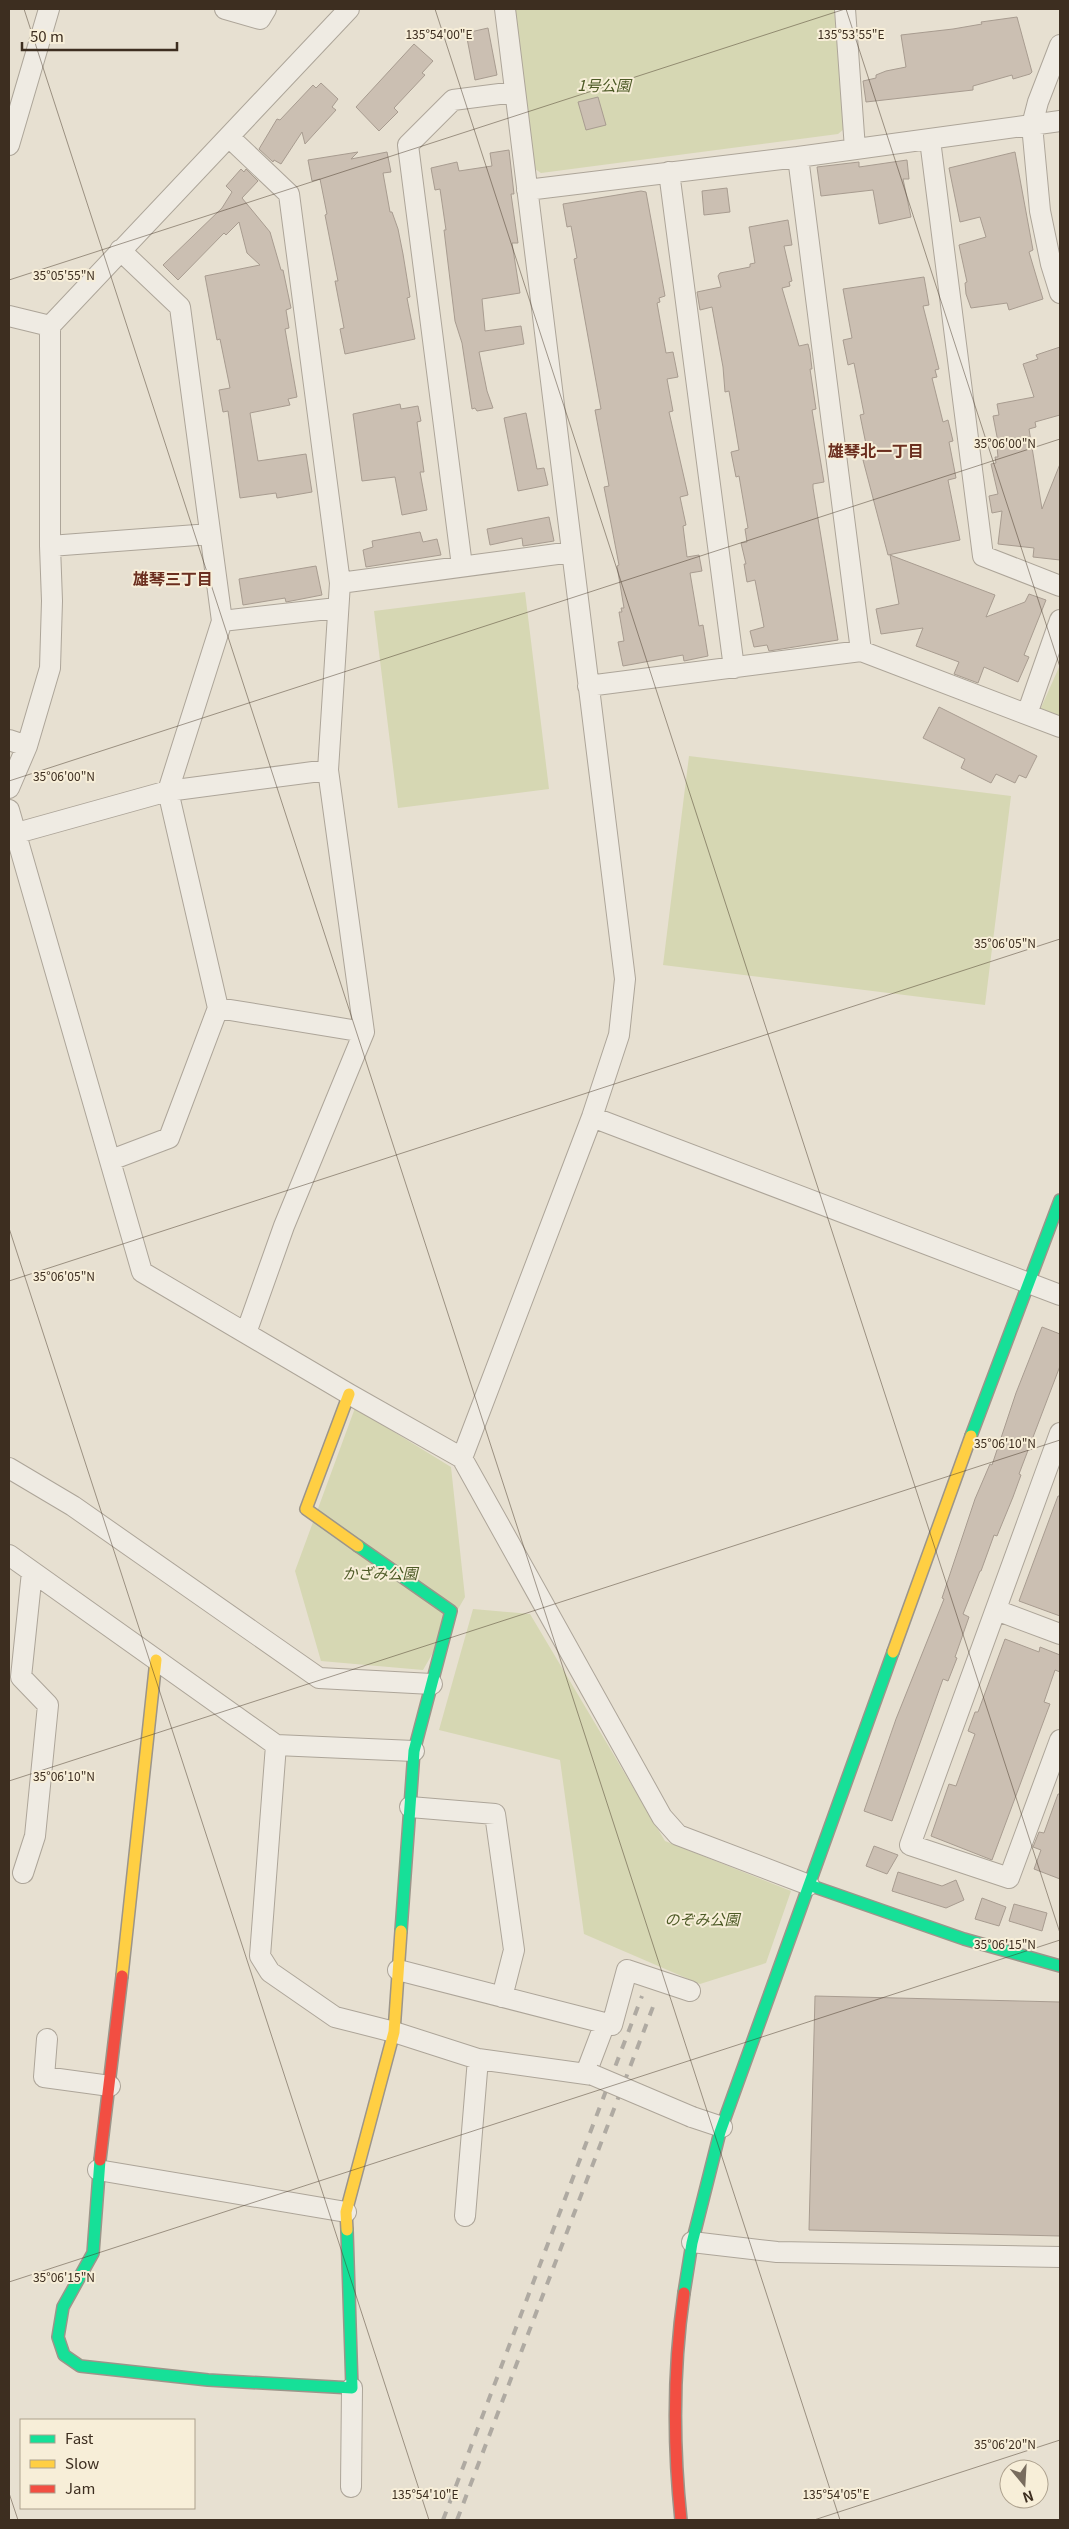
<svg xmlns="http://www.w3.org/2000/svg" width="1069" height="2529" viewBox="0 0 1069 2529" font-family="Georgia,'Noto Sans JP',serif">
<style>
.green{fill:#d6d7b3}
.building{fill:#cbbfb2;stroke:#a89c90}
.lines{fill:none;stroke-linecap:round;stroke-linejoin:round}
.street-casing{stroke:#ada599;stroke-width:22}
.fast-casing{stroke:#9c958a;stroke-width:14}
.slow-casing{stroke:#9c958a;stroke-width:14}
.jam-casing{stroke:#9c958a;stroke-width:14}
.street{stroke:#efebe3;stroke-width:20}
.fast{stroke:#16e098;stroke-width:11}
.slow{stroke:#ffcf43;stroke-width:11}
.jam{stroke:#f24e42;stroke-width:11}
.rail{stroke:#afaaa2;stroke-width:4;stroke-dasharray:9 9;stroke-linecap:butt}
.street-bridge-casing{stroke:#ada599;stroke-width:22;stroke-linecap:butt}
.street-bridge{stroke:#efebe3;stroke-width:20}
.ticks{fill:none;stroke:#3d2e20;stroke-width:1;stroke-opacity:0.45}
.labels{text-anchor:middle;stroke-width:4;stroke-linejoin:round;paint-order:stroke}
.park-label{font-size:15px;font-style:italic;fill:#4d5a26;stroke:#f7eed8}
.neighbourhood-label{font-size:16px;font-weight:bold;fill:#6b2e1e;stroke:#f7eed8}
.ticks-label{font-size:12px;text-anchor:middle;fill:#3d2e20;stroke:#f7eed8;stroke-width:4;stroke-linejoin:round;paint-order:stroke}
</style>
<rect width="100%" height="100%" fill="#e7e0d1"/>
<!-- green -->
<path class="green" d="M 513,9 L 834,9 L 844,129 L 838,134 L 541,173 L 532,167 Z
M 525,592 L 549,789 L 398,808 L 374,611 Z
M 1060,665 L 1060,718 L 1040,710 Z
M 689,756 L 1011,796 L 985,1005 L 663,965 Z
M 355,1408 L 451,1467 L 465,1597 L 423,1670 L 321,1661 L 295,1571 Z
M 473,1609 L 530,1614 L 665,1841 L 791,1891 L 766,1963 L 700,1984 L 584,1934 L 560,1760 L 439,1730 Z"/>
<!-- building -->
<path class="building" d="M 1017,17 L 1032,72 L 1030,74 L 1013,79 L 1012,75 L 973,86 L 973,90 L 866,102 L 863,81 L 876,78 L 876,75 L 886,71 L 906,67 L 901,35 L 953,29 L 982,24 L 981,22 Z
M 488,28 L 497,75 L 475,80 L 466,33 Z
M 414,44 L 433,61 L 422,73 L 425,75 L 394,108 L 398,112 L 379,131 L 356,107 Z
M 321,83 L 338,99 L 332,107 L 336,110 L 305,144 L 302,132 L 281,164 L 274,160 L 273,162 L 259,149 L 277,119 L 280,120 L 313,85 L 316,88 Z
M 598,97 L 606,125 L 586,130 L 578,102 Z
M 509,150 L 514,194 L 511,194 L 518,243 L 512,243 L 520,293 L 482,299 L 485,331 L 521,326 L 524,344 L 479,352 L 487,391 L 493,408 L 477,411 L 475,408 L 472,409 L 462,343 L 455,321 L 444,230 L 446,230 L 440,189 L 435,190 L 431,168 L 457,162 L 459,171 L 492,166 L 490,153 Z
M 358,152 L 351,159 L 387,152 L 391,172 L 383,173 L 390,212 L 392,212 L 398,229 L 403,254 L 410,297 L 407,298 L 415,339 L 345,354 L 340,329 L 344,328 L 335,281 L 338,281 L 325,215 L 327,214 L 320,179 L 312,181 L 308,160 Z
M 1015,152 L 1033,250 L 1029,252 L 1043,299 L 1009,310 L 1007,303 L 971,308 L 966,294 L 965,283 L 967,282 L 959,245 L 986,237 L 980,217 L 960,222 L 949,168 Z
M 907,160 L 909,179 L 903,179 L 911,217 L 879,224 L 873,190 L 821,196 L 817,167 L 859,162 L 859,167 Z
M 241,169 L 244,172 L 246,169 L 258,181 L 242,198 L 270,232 L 281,270 L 283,270 L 291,308 L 286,310 L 289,328 L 285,329 L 297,397 L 288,399 L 290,405 L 250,413 L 258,461 L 306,454 L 312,492 L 277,498 L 276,493 L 240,498 L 228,411 L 223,412 L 219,390 L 230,388 L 220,339 L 217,340 L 205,276 L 260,265 L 247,253 L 239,222 L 226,235 L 224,233 L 178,280 L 163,265 L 222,208 L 232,192 L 226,186 Z
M 727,188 L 730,212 L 704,215 L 702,191 Z
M 641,191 L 646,192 L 665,296 L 659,298 L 660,302 L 657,303 L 666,353 L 673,352 L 678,377 L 667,379 L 673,411 L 669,412 L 688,495 L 680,497 L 686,525 L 683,526 L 687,557 L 699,555 L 702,571 L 690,573 L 699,626 L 703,625 L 708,656 L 684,661 L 683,655 L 623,666 L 618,642 L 624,641 L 619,612 L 622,612 L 621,608 L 624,608 L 617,566 L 619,565 L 604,487 L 609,486 L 595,410 L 601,409 L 574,259 L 577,258 L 571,226 L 567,227 L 563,204 Z
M 788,220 L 792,245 L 784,246 L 792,281 L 789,282 L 790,286 L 782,288 L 799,346 L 808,344 L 810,352 L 812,369 L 810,369 L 816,409 L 812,410 L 824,482 L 813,484 L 813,488 L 838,640 L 769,651 L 767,645 L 754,647 L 750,631 L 764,627 L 755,580 L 747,582 L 744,564 L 746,564 L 741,543 L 747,542 L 745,529 L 748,528 L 739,476 L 736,477 L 731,452 L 739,450 L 729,391 L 725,392 L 723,367 L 712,307 L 700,310 L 697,292 L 721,287 L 718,276 L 720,273 L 750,267 L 750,264 L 755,263 L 749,227 Z
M 924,277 L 929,305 L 923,306 L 939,369 L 935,370 L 937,377 L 932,378 L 943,422 L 948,420 L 953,441 L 949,442 L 956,478 L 948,480 L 960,540 L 888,555 L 863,460 L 869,459 L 860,415 L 864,414 L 854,363 L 848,365 L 843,340 L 852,338 L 843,289 Z
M 1060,347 L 1060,415 L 1035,422 L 1036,427 L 1029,429 L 1042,509 L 1060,464 L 1060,560 L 1033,557 L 1034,548 L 998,544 L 1002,511 L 992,513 L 989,496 L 998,494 L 991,464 L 996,463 L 995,457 L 998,457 L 997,447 L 999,447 L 993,416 L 999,415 L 997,404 L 1034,397 L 1023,364 L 1038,359 L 1036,355 Z
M 400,404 L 401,409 L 418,406 L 421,421 L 417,422 L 424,472 L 420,472 L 427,510 L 402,515 L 395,477 L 362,481 L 353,414 Z
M 526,413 L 537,469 L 544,468 L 548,485 L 518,491 L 504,418 Z
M 549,517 L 554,541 L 523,546 L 522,538 L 490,545 L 487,529 Z
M 420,532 L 423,542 L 437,539 L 441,555 L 366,567 L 363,550 L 373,547 L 372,541 Z
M 890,555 L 995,595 L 986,617 L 1025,602 L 1029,594 L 1046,600 L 1024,655 L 1029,657 L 1018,682 L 984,667 L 978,683 L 954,674 L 959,662 L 916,646 L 923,628 L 881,634 L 876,609 L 899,604 Z
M 316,566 L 322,595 L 286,602 L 285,598 L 243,605 L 239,579 Z
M 939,707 L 1037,756 L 1026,778 L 1019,775 L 1015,783 L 996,774 L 991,783 L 961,768 L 965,759 L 923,738 Z
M 1042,1327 L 1060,1334 L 1060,1366 L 1019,1474 L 1021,1475 L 1013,1497 L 997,1536 L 994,1535 L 981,1571 L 980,1571 L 963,1614 L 969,1617 L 955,1657 L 957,1658 L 948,1681 L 943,1679 L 892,1821 L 864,1811 L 896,1719 L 944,1599 L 942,1598 L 975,1499 L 990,1464 L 992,1465 L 1016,1393 Z
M 1058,1496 L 1060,1496 L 1060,1616 L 1019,1601 Z
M 1005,1639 L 1039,1652 L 1040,1647 L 1060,1655 L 1060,1672 L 1055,1670 L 1044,1702 L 1050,1704 L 992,1860 L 931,1836 L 949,1784 L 956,1786 L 975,1734 L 968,1731 L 975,1712 L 978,1712 Z
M 1058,1794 L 1060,1794 L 1060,1879 L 1034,1869 L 1041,1850 L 1033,1847 L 1039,1832 L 1044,1833 Z
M 874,1846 L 898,1855 L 887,1874 L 866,1866 Z
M 898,1872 L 942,1886 L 956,1880 L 964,1900 L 946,1908 L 892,1891 Z
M 982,1898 L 1006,1907 L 999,1926 L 975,1919 Z
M 1014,1904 L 1047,1913 L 1042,1931 L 1009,1921 Z
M 815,1996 L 1060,2002 L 1060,2236 L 809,2230 Z"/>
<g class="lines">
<!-- street casing -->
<g class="street-casing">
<path id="street" d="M 225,9 L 260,19 L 266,9
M 845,9 L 855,149
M 1060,45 L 1038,102 L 1032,125 L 1040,211 L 1051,264 L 1060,293
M 229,137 L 289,194 L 340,583 L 328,770 L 364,1032 L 284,1226 L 246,1333
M 930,140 L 983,556 L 1060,586
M 9,145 L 49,9
M 798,157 L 861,651
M 669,172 L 734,668
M 527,190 L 798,157 L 1060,121
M 9,316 L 50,326
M 50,546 L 210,534
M 462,566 L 408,145 L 453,100 L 515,92
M 340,583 L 572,552
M 222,621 L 337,608
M 588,686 L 861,651 L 1060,727
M 1027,714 L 1060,620
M 9,740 L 27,746
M 9,788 L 27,746 L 50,668 L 52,601 L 50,546 L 50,326 L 349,9
M 9,810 L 142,1272 L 349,1394 L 462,1458 L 662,1817 L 678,1835 L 809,1885
M 17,833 L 168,791 L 328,770
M 218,1008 L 364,1032
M 592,1117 L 1060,1295
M 111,1160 L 169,1138 L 218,1008 L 168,791 L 222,621 L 180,307 L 120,250
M 1060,1433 L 910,1845 L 1009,1878 L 1060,1740
M 462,1458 L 592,1117 L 619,1035 L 625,979 L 505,9
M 9,1468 L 73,1506 L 319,1678 L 432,1684
M 9,1555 L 276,1745 L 414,1751
M 996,1610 L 1060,1634
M 276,1745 L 260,1956 L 270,1972 L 335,2017 L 394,2032 L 478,2059 L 593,2075
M 410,1807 L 495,1814 L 514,1950 L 502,1997
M 23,1873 L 35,1836 L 48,1705 L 21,1677 L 32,1572
M 398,1970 L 612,2025 L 627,1970 L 690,1991
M 47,2039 L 44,2077 L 110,2086
M 586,2073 L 605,2023
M 692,2117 L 722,2127
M 98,2170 L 346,2212
M 465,2216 L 478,2059
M 692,2242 L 777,2252 L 1060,2257
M 351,2487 L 352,2388"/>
</g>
<!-- fast casing -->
<g class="fast-casing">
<path id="fast" d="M 971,1436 L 1060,1200
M 358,1546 L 451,1611 L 414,1751 L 401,1931
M 809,1885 L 964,1939 L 1060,1966
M 100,2160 L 93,2253 L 63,2307 L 58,2337 L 64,2355 L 80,2366 L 208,2380 L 352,2388 L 347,2230
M 684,2293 L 692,2243 L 720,2132 L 893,1652"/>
</g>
<!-- slow casing -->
<g class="slow-casing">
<path id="slow" d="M 349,1394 L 306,1509 L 358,1546
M 893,1652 L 971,1436
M 122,1976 L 156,1660
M 347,2230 L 346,2212 L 394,2032 L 401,1931"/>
</g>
<!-- jam casing -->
<g class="jam-casing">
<path id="jam" d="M 100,2160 L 122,1976
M 681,2520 C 673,2444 673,2369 684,2293"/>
</g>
<!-- street -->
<use href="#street" class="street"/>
<!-- fast -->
<use href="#fast" class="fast"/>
<!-- slow -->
<use href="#slow" class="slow"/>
<!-- jam -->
<use href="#jam" class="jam"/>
<!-- rail -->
<path class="rail" d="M 443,2520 L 642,1996
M 457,2520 L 656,1999"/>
<!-- street-bridge casing -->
<g class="street-bridge-casing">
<path id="street-bridge" d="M 593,2075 L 692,2117"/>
</g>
<!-- street-bridge -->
<use href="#street-bridge" class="street-bridge"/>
</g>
<!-- ticks -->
<path class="ticks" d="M 24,9 L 840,2520M 435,9 L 1060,1933M 846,9 L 1060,667M 9,280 L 845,9M 9,781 L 1060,439M 9,1228 L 429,2520M 9,1281 L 1060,939M 9,1781 L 1060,1440M 9,2282 L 1060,1940M 9,2493 L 18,2520M 814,2520 L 1060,2440"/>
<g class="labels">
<!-- park labels -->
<g class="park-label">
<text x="604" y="91">1号公園</text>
<text x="380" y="1579">かざみ公園</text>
<text x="702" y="1925">のぞみ公園</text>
</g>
<!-- neighbourhood labels -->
<g class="neighbourhood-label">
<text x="876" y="457">雄琴北一丁目</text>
<text x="173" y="585">雄琴三丁目</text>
</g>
</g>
<g class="ticks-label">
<text x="439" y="39">135°54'00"E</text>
<text x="851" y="39">135°53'55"E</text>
<text x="64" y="280">35°05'55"N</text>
<text x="1005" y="448">35°06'00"N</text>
<text x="64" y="781">35°06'00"N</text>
<text x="1005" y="948">35°06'05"N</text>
<text x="64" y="1281">35°06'05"N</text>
<text x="1005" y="1448">35°06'10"N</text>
<text x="64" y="1781">35°06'10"N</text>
<text x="1005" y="1949">35°06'15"N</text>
<text x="64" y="2282">35°06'15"N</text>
<text x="1005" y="2449">35°06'20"N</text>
<text x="425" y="2499">135°54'10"E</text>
<text x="836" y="2499">135°54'05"E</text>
</g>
<!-- border -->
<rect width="1069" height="2529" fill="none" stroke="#3d2e20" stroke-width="20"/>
<!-- legend -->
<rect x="20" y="2419" width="175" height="90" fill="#f7eed8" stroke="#ada18e"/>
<rect x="30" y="2435" width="25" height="8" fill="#16e098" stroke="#ada18e"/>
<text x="65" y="2444" font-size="15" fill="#3d2e20">Fast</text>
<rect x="30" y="2460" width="25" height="8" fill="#ffcf43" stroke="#ada18e"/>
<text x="65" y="2469" font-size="15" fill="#3d2e20">Slow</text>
<rect x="30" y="2485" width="25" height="8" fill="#f24e42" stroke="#ada18e"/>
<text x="65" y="2494" font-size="15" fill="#3d2e20">Jam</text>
<!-- north arrow -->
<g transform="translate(1024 2484) rotate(162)"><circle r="24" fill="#f7eed8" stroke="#ada18e"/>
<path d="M0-4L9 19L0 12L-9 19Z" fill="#786c5e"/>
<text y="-8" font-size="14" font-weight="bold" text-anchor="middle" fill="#3d2e20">N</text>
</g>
<!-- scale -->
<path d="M22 42v8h155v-8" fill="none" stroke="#3d2e20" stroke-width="2.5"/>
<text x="30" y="42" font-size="15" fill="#3d2e20" stroke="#f7eed8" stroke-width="4" paint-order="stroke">50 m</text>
</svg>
